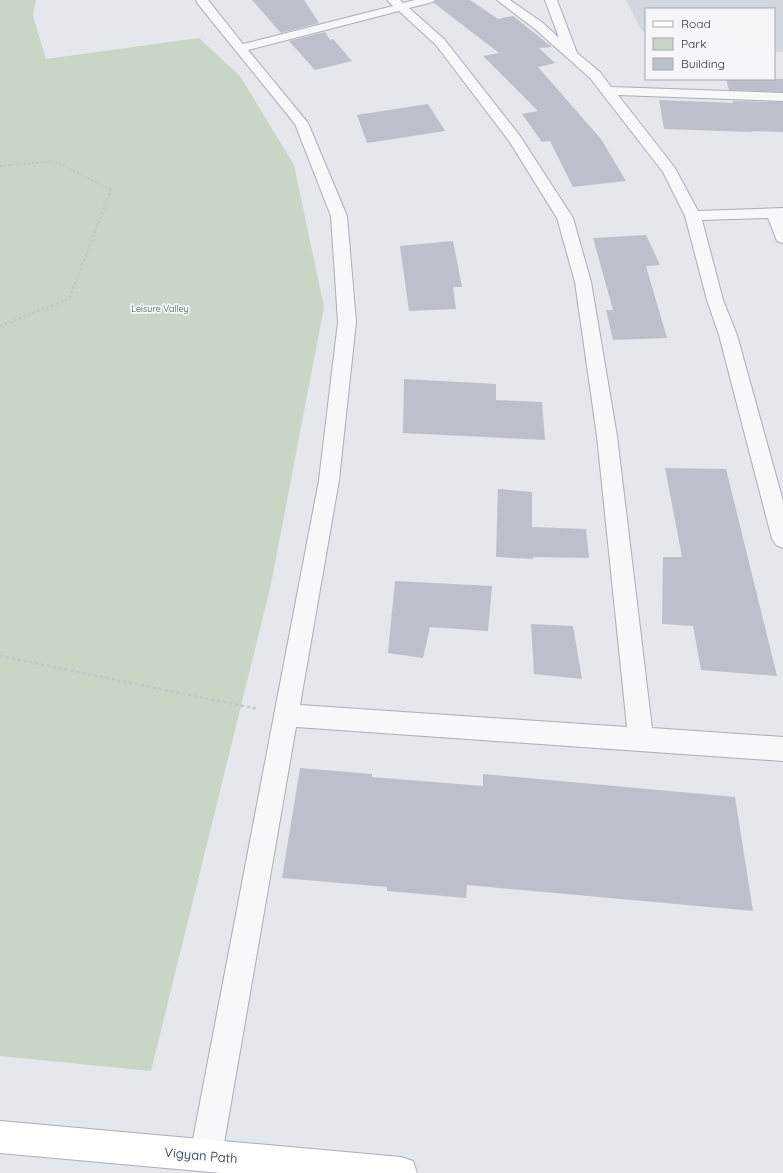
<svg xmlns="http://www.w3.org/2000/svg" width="783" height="1173" viewBox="0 0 783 1173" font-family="Quicksand,sans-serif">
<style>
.built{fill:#d2d6de}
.green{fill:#c9d6c5}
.building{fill:#bbc0ca}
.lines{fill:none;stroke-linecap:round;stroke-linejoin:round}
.minor-casing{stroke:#a9aeb7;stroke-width:2}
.secondary-casing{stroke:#a9aeb7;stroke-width:2}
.path-far2{stroke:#c2c5cb;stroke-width:1.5;stroke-dasharray:2 2;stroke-linecap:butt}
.path-far1{stroke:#c2c5cb;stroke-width:2;stroke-dasharray:2.5 2.5;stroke-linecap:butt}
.path{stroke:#c2c5cb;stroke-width:2.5;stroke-dasharray:3 3;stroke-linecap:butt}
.minor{fill:#f7f8fa;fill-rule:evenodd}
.secondary{fill:#fff;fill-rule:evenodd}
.labels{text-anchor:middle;stroke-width:3.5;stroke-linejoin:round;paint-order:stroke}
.far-park-label{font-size:9px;fill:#3f6138;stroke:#f4f6f9}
.near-street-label{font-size:13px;fill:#2b3445;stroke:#f4f6f9}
</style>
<rect width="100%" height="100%" fill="#e4e7ec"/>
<!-- built -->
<path class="built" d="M 626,0 L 783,0 L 783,52 L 774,52 L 774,9 L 646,9 L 646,35 L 641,29 Z"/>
<!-- green -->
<path class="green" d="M 0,0 L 36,0 L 33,16 L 46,59 L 199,38 L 240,76 L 294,165 L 324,307 L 271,584 L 151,1071 L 0,1056 Z"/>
<!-- building -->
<path class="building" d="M 252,0 L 304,0 L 319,23 L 281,33 Z
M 436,0 L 470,0 L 498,19 L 513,16 L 552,47 L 539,48 L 555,63 L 538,67 L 601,139 L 626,181 L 573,187 L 550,141 L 542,142 L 522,114 L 538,111 L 483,56 L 499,53 L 434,3 Z
M 325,32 L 330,40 L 333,39 L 352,61 L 315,70 L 289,41 Z
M 726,79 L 783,79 L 783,92 L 729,90 Z
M 659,100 L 733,103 L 732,101 L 783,102 L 783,132 L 752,131 L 753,132 L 664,129 Z
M 428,104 L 445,131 L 367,143 L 357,115 Z
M 646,235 L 660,265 L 646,266 L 667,338 L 613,340 L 606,310 L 613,310 L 593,238 Z
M 453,241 L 462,287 L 453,287 L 456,309 L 409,311 L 400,246 Z
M 404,379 L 496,384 L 496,400 L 542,402 L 545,440 L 403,433 Z
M 665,468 L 726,469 L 777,676 L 701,670 L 693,626 L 662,624 L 663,557 L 682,557 Z
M 498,489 L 532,492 L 532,527 L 586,529 L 589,558 L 533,557 L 533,559 L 496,557 Z
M 395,581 L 492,586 L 488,631 L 430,627 L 423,658 L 388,653 Z
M 531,624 L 573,626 L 582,679 L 534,674 Z
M 300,768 L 372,774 L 372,777 L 483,786 L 483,774 L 735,797 L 753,911 L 467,885 L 466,898 L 387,891 L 387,887 L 282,878 Z"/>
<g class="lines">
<!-- minor casing -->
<g class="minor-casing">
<path id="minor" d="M 196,0 L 208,0 L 243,44 L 393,6 L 387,0 L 400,0 L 403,3 L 415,0 L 435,0 L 433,2 L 409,8 L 444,39 L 520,136 L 573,218 L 591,282 L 617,436 L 652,728 L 783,737 L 783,761 L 296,727 L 222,1155 L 217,1166 L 206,1171 L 195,1166 L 190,1155 L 319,480 L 338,322 L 331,216 L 295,124 L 198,4 ZM 399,11 L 436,45 L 509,141 L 557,218 L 575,282 L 597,436 L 627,727 L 300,705 L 339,480 L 356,322 L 347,216 L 308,123 L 248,50 Z
M 497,0 L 510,0 L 543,23 L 559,38 L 545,0 L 557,0 L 577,53 L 600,72 L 611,87 L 783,93 L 783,101 L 618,95 L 675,168 L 698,211 L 783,208 L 783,243 L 777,241 L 768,218 L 702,220 L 723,300 L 737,335 L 783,501 L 783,548 L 776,545 L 772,539 L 719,335 L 707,300 L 685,216 L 663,172 L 590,78 L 535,29 Z"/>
</g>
<!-- secondary casing -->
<g class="secondary-casing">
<path id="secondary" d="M 0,1121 L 401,1157 L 413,1161 L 417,1173 L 221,1173 L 0,1153 Z"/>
</g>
<!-- path-far2 -->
<path class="path-far2" d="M 0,166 L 54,161 L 111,190"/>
<!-- path-far1 -->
<path class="path-far1" d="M 0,326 L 69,299 L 111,190 L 109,189"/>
<!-- path -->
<path class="path" d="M 0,656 L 258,709"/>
<!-- minor -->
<use href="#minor" class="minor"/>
<!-- secondary -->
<use href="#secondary" class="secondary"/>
</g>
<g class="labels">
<!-- far-park labels -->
<g class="far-park-label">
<text x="160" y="312">Leisure Valley</text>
</g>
<!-- near-street labels -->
<g class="near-street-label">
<text transform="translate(201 1155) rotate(5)" y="5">Vigyan Path</text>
</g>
</g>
<!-- legend -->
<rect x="645" y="8" width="130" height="72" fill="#f4f6f9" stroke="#a4a8b1"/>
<rect x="653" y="21" width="20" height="6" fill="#ffffff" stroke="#a4a8b1"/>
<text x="681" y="28" font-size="12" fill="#2b3445">Road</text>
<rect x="653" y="38" width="20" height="12" fill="#c9d6c5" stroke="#a4a8b1"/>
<text x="681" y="48" font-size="12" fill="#2b3445">Park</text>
<rect x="653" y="58" width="20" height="12" fill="#bbc0ca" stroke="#a4a8b1"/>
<text x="681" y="68" font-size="12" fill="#2b3445">Building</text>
</svg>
